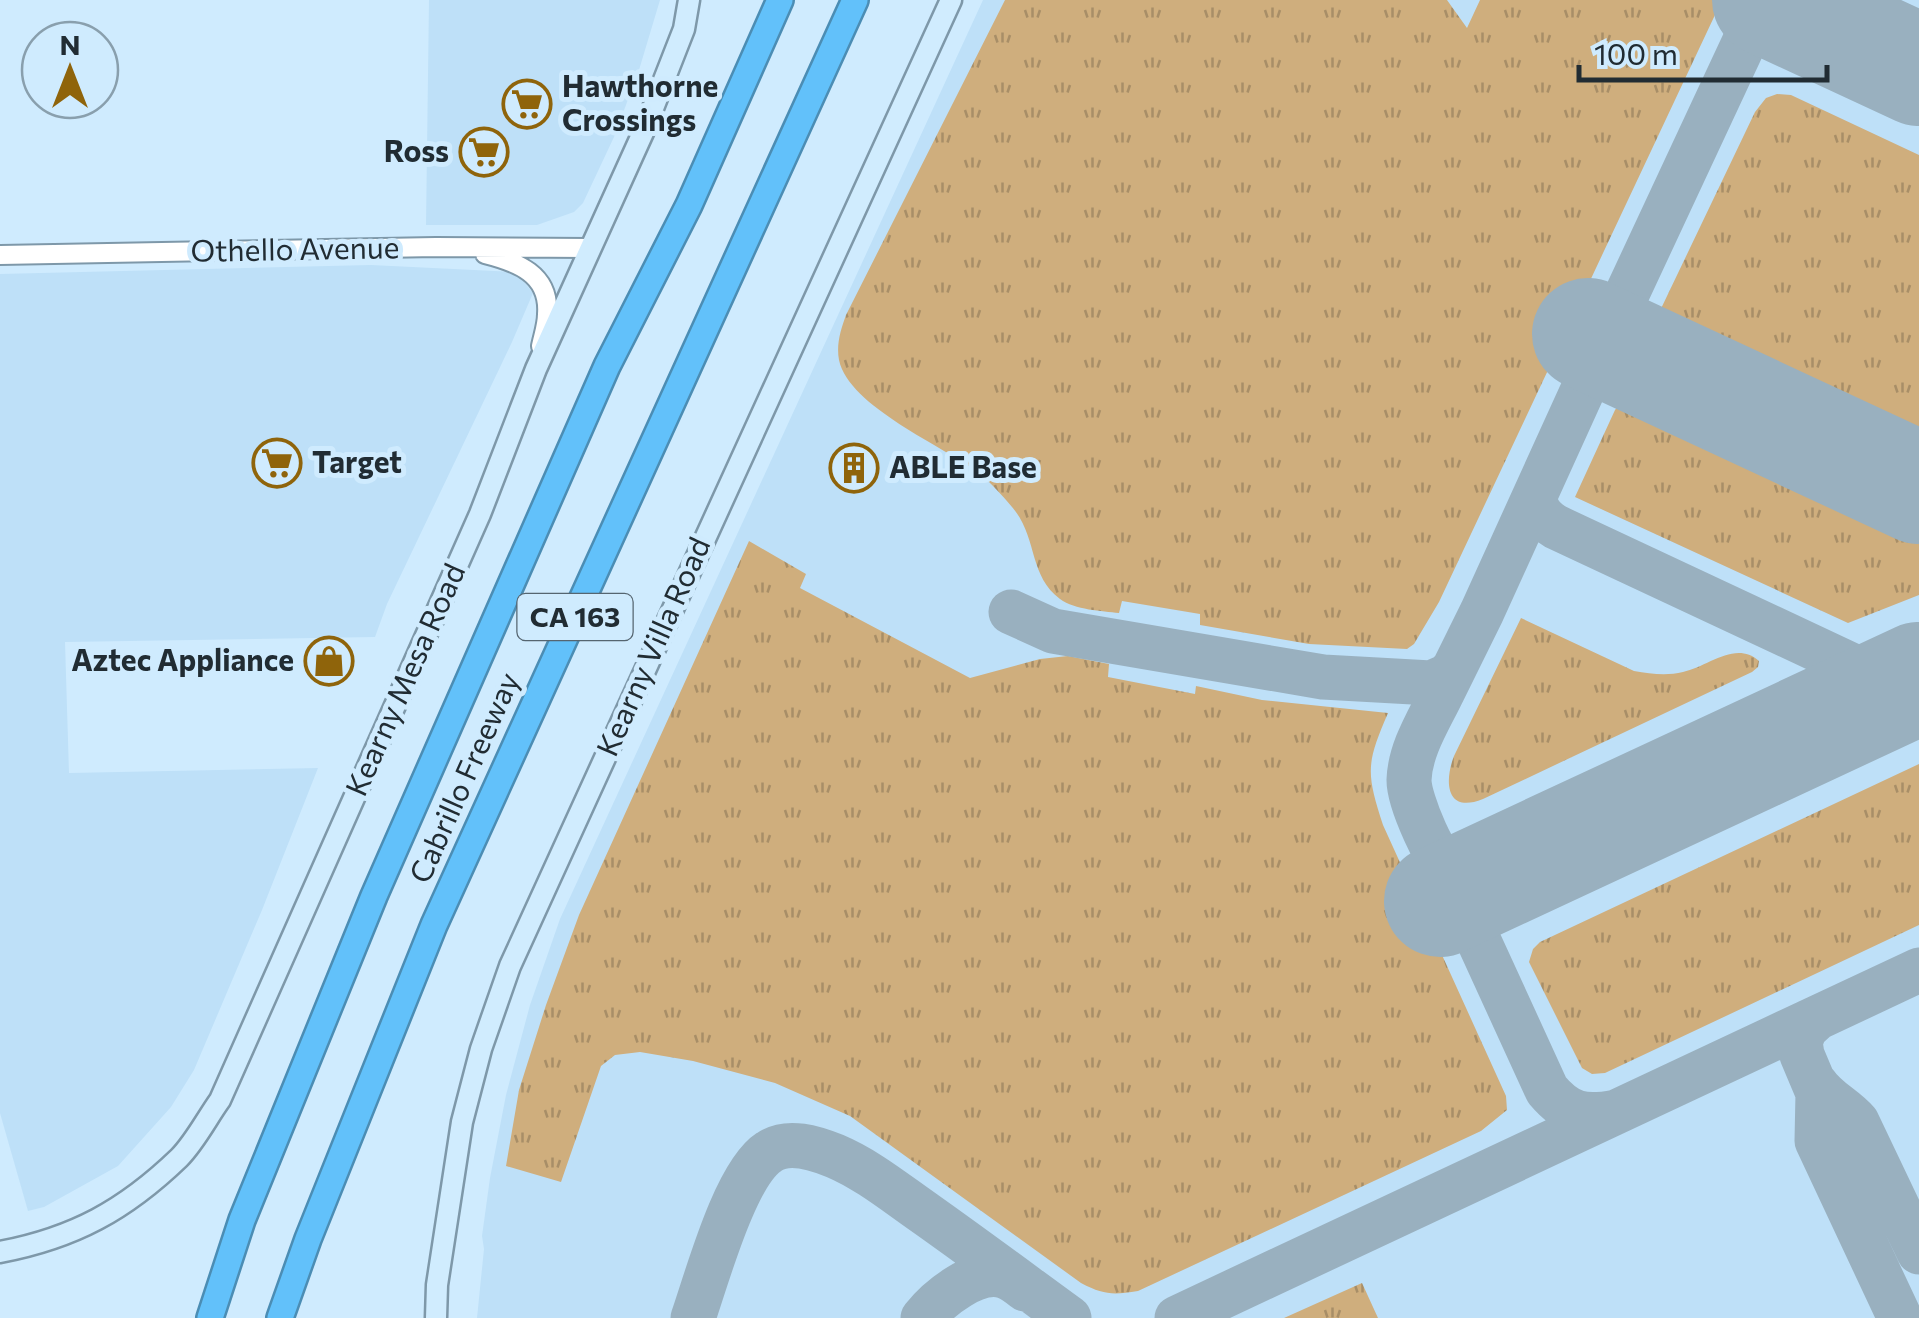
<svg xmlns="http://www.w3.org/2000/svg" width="1919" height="1318" viewBox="0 0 1919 1318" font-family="Commissioner,sans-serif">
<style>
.built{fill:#bee0f8}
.grass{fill:url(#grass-tufts)}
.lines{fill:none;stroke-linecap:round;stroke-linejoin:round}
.taxiway{stroke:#99b0bf;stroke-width:45}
.runway{stroke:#99b0bf;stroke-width:112}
.tertiary-casing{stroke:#7e98a9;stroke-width:22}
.secondary-casing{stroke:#7e98a9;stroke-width:25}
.motorway-casing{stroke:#4b8db4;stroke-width:30}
.tertiary{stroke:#fff;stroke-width:18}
.secondary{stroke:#d0ecfe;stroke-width:20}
.motorway{stroke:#62c1fa;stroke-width:25}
.labels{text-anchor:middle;stroke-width:10;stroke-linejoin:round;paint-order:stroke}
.shield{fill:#cfebfe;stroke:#556570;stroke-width:2.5}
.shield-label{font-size:28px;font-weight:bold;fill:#212c33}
.poi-label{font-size:30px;font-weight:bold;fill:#212c33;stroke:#cfebfe;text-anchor:start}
.street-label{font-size:30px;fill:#212c33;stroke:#cfebfe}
</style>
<defs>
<pattern id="grass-tufts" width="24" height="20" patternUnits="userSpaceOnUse" patternTransform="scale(2.5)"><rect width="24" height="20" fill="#cfae7d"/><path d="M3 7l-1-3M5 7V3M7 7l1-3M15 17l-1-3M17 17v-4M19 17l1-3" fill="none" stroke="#a88e67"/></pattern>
</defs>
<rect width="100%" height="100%" fill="#cfebfe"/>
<!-- built -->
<path class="built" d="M 429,0 L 660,0 L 639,70 L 614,137 L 583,203 L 574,212 L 537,225 L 426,225 Z
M 983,0 L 1919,0 L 1919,1318 L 477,1318 L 484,1249 L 482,1236 L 490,1178 L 506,1095 L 530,1005 L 560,919 Z
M 371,265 L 516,272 L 533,293 L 512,342 L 387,604 L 375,637 L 65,642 L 69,773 L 318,768 L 262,910 L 194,1070 L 171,1107 L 118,1166 L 44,1207 L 28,1211 L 0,1113 L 0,274 Z"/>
<!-- grass -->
<path class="grass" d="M 1005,0 L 1447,0 L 1467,28 L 1480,0 L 1722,0 L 1439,602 L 1414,644 L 1407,649 L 1309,644 L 1200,625 L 1200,614 L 1122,601 L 1119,613 C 1102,611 1075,610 1060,599 C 1028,575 1038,537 1012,507 C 1002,495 991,483 980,474 C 944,446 849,407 839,360 C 836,344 841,329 846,315 Z
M 1777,94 L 1791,95 L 1919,155 L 1919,441 L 1665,325 L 1657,317 L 1755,112 L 1766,98 Z
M 1626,402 L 1919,531 L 1919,595 L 1848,623 L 1575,497 L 1615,410 L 1620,403 Z
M 749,541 L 806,574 L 800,588 L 970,678 L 1040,659 L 1068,656 L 1109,664 L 1108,677 L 1195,694 L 1196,686 L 1262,700 L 1388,713 C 1366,764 1366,772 1383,825 L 1506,1096 L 1507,1110 L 1481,1131 L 1138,1291 C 1113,1295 1104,1295 1081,1283 L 850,1116 L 775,1083 L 693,1061 L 640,1052 L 615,1055 L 601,1066 L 561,1182 L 506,1166 L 519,1090 L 546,1005 L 579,915 Z
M 1521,618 L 1634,671 C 1651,674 1667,676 1683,672 C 1708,667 1735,640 1759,661 L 1758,667 L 1752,672 L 1483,799 C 1446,814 1444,782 1454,756 Z
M 1919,764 L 1919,925 L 1605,1073 L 1592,1074 L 1582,1068 L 1529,962 L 1533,949 L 1540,942 Z
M 1362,1283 L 1378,1318 L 1284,1318 Z"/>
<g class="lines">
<!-- taxiway -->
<path class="taxiway" d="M 1636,356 C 1622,344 1613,332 1618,313 L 1764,0
M 1534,498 C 1537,512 1543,519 1556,527 L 1919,697
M 1011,612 L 1053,631 L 1323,677 L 1431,683 L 1447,676 L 1453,670
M 1440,691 L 1442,693 L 1482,612 L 1596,361 L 1614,354 L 1636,356
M 1442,693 C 1429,720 1410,749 1409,780 C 1409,800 1436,866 1455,875 C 1470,882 1485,878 1500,874 C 1479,889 1468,896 1471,924 L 1547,1090 C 1568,1115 1584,1118 1616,1112
M 1817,1018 L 1805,1029 L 1800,1042 L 1802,1055 L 1818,1093 L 1817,1141 L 1900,1318
M 1815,1083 C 1826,1100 1844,1107 1857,1122 L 1919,1252
M 693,1318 C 707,1278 735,1174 769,1152 C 788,1139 815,1148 835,1156 C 868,1170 897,1194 926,1214 C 974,1248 1021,1283 1069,1318
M 923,1318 C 939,1298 976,1268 1004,1276 C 1011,1278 1019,1284 1025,1289
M 1177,1318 L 1919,970"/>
<!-- runway -->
<path class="runway" d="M 1768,0 L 1919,70
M 1588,334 L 1919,488
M 1440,901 L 1919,678"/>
<!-- tertiary casing -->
<g class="tertiary-casing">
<path id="tertiary" d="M 485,254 C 517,262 550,274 547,314 C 547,325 543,336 541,346
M 0,255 L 436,247 L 590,248"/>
</g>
<!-- secondary casing -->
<g class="secondary-casing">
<path id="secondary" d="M 0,1252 C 74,1238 125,1210 179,1158 C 195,1142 207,1118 220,1100 L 480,514 L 536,369 L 646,126 L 684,29 L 689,0
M 436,1318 L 437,1285 L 462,1122 L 481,1049 L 510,966 L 951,0"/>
</g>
<!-- motorway casing -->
<g class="motorway-casing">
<path id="motorway" d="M 210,1318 L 242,1220 L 374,896 L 607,366 L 689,205 L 780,0
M 280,1318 L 308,1239 L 434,925 L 855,0"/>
</g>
<!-- tertiary -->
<use href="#tertiary" class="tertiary"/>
<!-- secondary -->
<use href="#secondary" class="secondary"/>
<!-- motorway -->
<use href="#motorway" class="motorway"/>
</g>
<!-- icons -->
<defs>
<g id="supermarket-ring" transform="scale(2.5)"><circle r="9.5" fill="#cfebfe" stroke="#8f640b" stroke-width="1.5"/><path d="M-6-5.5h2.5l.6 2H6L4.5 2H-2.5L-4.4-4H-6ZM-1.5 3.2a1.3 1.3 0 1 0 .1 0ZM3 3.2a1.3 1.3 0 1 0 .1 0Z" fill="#8f640b"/></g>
<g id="building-ring" transform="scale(2.5)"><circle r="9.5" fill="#cfebfe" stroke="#8f640b" stroke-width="1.5"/><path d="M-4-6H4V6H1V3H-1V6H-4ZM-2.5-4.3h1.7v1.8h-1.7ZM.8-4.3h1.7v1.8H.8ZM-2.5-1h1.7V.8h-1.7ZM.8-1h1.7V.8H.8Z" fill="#8f640b"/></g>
<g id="shop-ring" transform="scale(2.5)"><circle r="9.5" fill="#cfebfe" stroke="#8f640b" stroke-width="1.5"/><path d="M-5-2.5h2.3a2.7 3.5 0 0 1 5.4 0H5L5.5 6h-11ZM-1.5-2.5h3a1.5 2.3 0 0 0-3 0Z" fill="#8f640b"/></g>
</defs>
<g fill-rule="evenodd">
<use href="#supermarket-ring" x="527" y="104"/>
<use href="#supermarket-ring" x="484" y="152"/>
<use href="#supermarket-ring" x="277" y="463"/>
<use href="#building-ring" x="854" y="468"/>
<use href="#shop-ring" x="329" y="661"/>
</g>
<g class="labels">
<!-- shield labels -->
<rect class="shield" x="517.5" y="594" width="115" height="46" rx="8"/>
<g class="shield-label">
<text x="575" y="627">CA 163</text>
</g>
<!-- poi labels -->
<g class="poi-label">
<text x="562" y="97">Hawthorne<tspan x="562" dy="34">Crossings</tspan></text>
<text x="449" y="162" text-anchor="end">Ross</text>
<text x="312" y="473">Target</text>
<text x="889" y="478">ABLE Base</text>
<text x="294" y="671" text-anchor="end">Aztec Appliance</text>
</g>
<!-- street labels -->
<g class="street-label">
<text transform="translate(295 250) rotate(-1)" y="10">Othello Avenue</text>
<text transform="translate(654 647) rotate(-66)" y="10">Kearny Villa Road</text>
<text transform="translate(406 680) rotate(-66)" y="10">Kearny Mesa Road</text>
<text transform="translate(465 778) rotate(-66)" y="10">Cabrillo Freeway</text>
</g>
</g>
<!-- north arrow -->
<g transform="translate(70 70)"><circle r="48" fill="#cfebfe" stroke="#899fad" stroke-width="2.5"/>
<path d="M0-8L18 38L0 25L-18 38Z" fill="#8f640b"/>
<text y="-15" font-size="28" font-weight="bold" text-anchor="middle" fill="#212c33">N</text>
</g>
<!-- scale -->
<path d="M1579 65v15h248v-15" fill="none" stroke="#212c33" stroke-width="5"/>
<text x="1594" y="65" font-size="30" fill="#212c33" stroke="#cfebfe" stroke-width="8" paint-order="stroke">100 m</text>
</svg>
